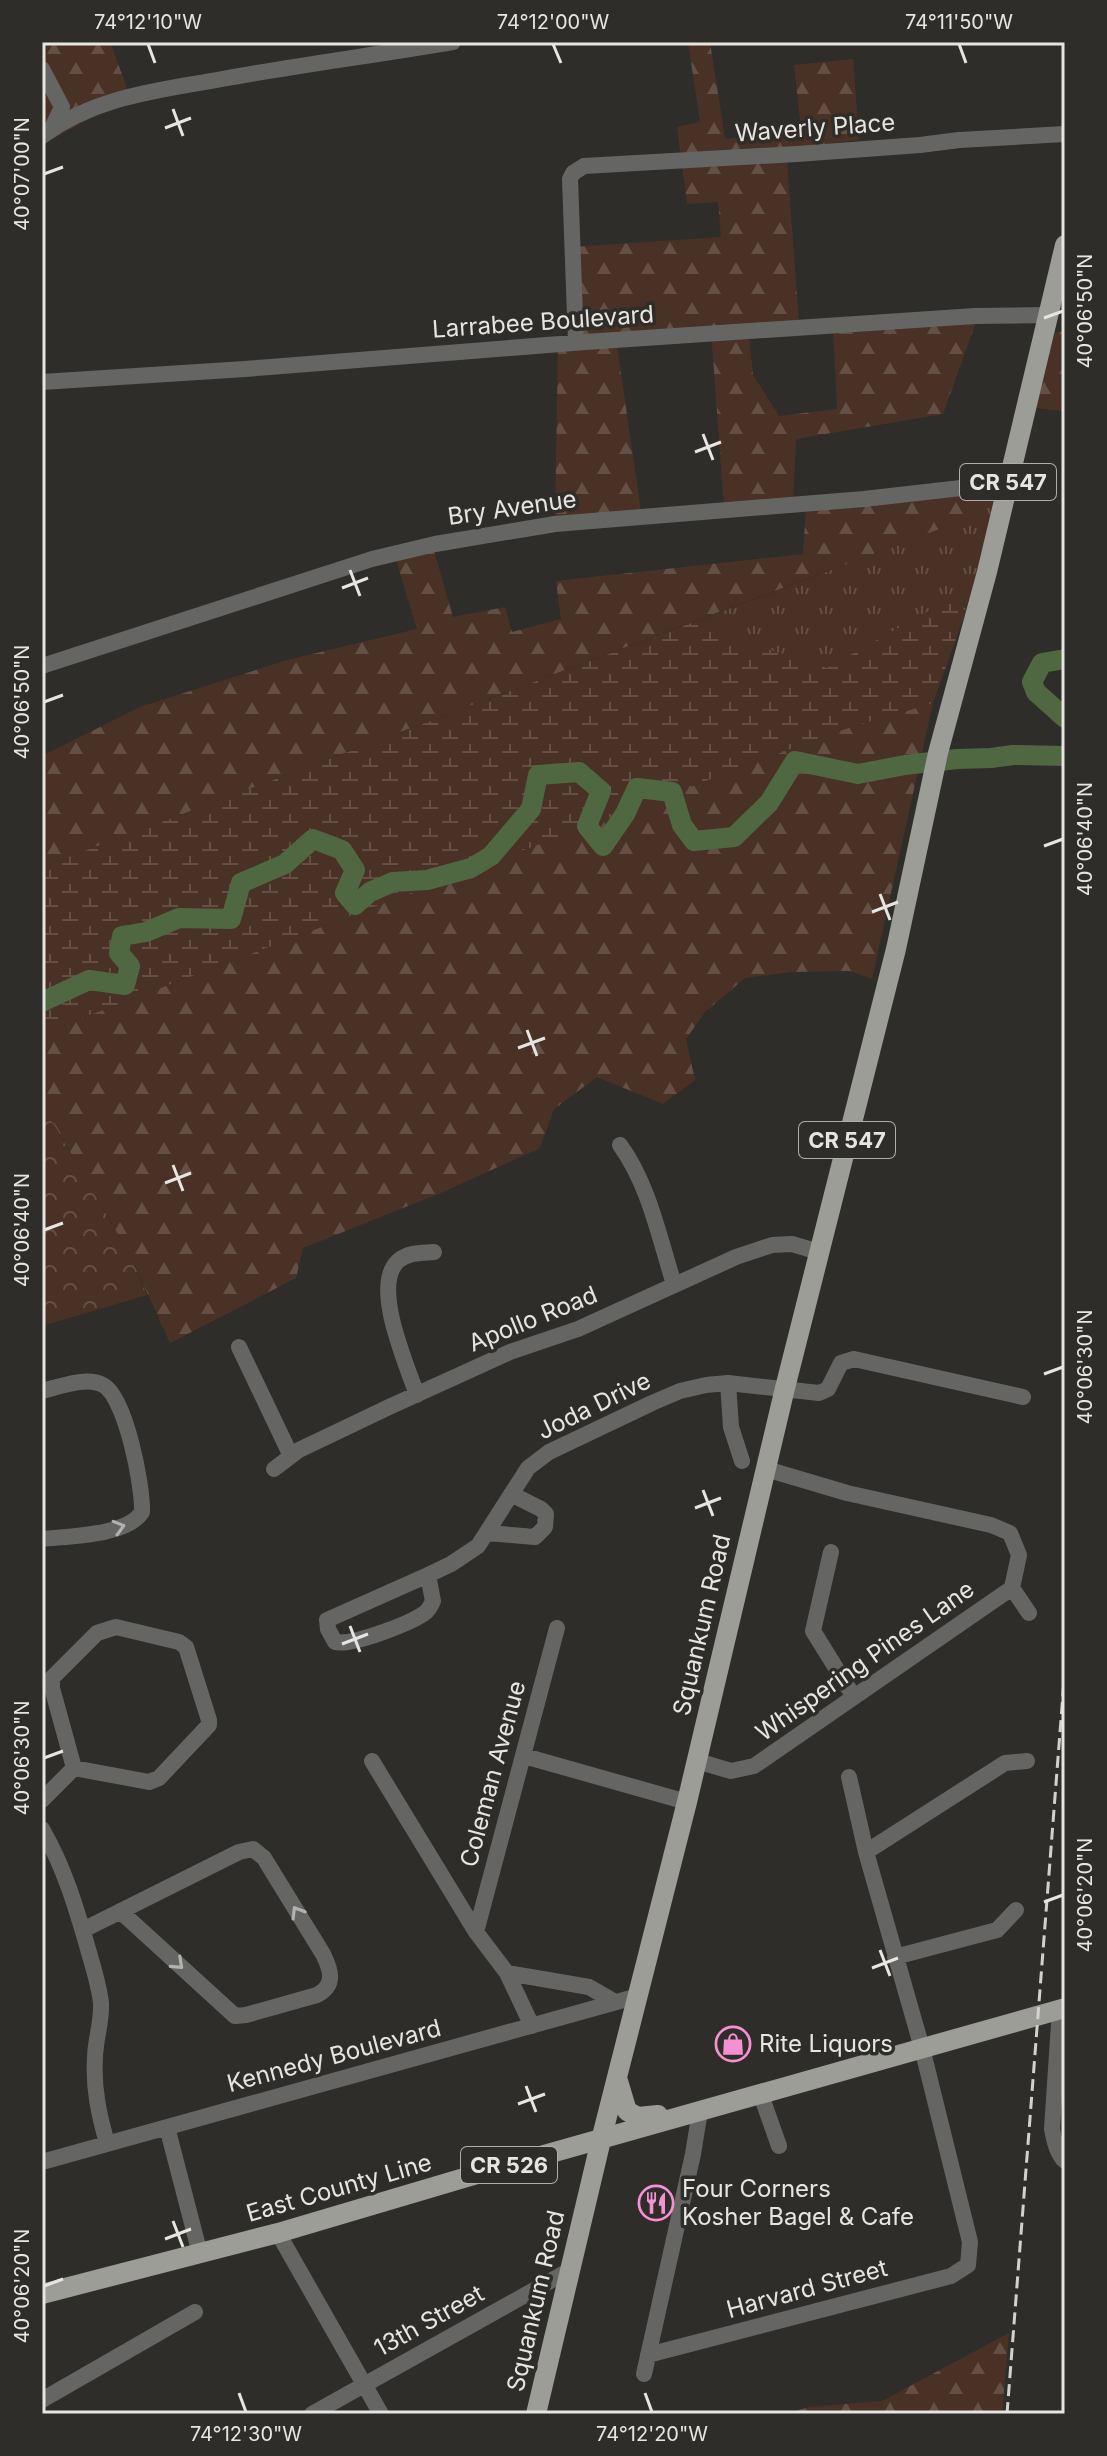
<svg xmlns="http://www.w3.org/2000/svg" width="1107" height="2456" viewBox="0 0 1107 2456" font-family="Inter,sans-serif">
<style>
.grass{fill:url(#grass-tufts)}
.forest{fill:url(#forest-firs)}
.wetland{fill:url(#wetland-marsh)}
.park{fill:url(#park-crowns)}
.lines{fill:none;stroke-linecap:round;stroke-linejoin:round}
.river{stroke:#4f6841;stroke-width:20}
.minor{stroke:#656663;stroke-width:16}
.major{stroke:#9d9d98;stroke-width:20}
.rail{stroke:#d2d1ce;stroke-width:3;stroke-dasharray:12 6;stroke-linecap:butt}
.oneway{stroke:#b2b2af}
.ticks{fill:none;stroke:#e6e5e2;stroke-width:3}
.labels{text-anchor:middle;stroke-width:7;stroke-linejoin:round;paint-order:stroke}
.shield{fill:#2f2d29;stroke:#afaeaa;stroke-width:2}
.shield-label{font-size:22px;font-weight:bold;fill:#e6e5e2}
.street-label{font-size:24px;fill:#e6e5e2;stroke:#2f2d29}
.poi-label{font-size:24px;fill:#e6e5e2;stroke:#2f2d29;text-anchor:start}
.neatline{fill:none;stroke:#e6e5e2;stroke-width:3}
.ticks-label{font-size:20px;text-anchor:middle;fill:#e6e5e2}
</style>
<defs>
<pattern id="grass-tufts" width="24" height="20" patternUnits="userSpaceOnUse" patternTransform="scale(2)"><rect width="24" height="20" fill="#4a3125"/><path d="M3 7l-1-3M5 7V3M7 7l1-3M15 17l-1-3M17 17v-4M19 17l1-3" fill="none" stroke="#644f44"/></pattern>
<pattern id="forest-firs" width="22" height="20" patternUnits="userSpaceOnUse" patternTransform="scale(2)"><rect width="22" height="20" fill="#4a3125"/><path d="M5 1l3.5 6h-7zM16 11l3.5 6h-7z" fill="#644f44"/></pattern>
<pattern id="wetland-marsh" width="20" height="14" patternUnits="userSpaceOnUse" patternTransform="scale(2)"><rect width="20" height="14" fill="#4a3125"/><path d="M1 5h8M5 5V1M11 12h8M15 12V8" fill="none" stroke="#644f44"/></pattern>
<pattern id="park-crowns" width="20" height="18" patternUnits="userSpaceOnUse" patternTransform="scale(2)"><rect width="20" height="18" fill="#4a3125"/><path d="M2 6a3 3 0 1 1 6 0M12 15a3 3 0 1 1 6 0" fill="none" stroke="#644f44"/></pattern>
</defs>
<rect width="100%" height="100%" fill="#2f2d29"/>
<!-- grass -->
<path class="grass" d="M 984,494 L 990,494 L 994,503 L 977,577 L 966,611 L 950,599 L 827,669 L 724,635 L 715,614 L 974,516 L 985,518 Z"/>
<!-- forest -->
<path class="forest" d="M 42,42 L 110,42 L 130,96 L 42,145 Z
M 688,42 L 710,42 L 725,139 L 801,130 L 794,65 L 853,59 L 859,140 L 786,148 L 799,322 L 748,326 L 753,375 L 779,416 L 837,409 L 833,325 L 980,311 L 943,414 L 796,439 L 793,502 L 724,508 L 711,330 L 616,339 L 641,511 L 555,519 L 558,341 L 578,339 L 572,247 L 721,237 L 718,202 L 687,204 L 677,127 L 700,122 Z
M 1055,332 L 1065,332 L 1065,411 L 1036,408 Z
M 984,494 L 987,509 L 985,518 L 974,516 L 42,867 L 42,756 L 140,707 L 287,660 L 417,629 L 395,556 L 434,551 L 453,617 L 505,607 L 512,632 L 561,619 L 556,581 L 803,554 L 806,508 Z
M 933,703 L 872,979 L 850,971 L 791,972 L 745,978 L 705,1012 L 686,1039 L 695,1080 L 663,1104 L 597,1077 L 554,1109 L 540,1148 L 443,1192 L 303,1248 L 296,1278 L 170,1343 L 130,1255 L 52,1121 L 42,1123 L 42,1033 L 835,732 Z
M 1009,2333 L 1002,2414 L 785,2414 L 809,2407 L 882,2401 Z"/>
<!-- wetland -->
<path class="wetland" d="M 950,599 L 966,611 L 933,703 L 835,732 L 42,1033 L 42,867 L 715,614 L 724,635 L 827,668 Z"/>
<!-- park -->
<path class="park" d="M 51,1120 L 130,1255 L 147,1295 L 42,1326 L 42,1123 Z"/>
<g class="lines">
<!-- river -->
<path class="river" d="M 1065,659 L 1042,663 L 1032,682 L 1036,692 L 1065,718
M 42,1002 L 89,980 L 125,985 L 130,966 L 119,953 L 122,936 L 146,932 L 179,918 L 231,919 L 241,883 L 285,864 L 313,839 L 342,850 L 355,870 L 345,893 L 355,905 L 370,892 L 393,882 L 427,880 L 471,868 L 491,856 L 531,809 L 538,775 L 579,772 L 601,791 L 587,826 L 603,846 L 625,814 L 637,788 L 672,792 L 682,825 L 694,841 L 734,837 L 769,803 L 795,761 L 858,774 L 905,765 L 957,759 L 991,758 L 1013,755 L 1065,756"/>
<!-- minor -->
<path class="minor" d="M 42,69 L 62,107 L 52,128
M 42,136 C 97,96 157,91 222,79 C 299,65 376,55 453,42
M 576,343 L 570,179 L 573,173 L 584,166 L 797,154 L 920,145 L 959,140 L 1065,134
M 42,382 L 245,369 L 585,342 L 975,316 L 1048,315
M 42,666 L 372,559 L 435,544 L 555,524 L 864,499 L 961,488 L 1007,488
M 620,1145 C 649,1185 659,1237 674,1284
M 239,1347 L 291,1456
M 728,1383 L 731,1427 L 742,1461
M 42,1391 C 59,1387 86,1376 103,1385 C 126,1397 143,1487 142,1512 C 127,1536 69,1536 42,1539
M 417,1395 C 407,1365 371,1286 398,1261 C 408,1252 422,1253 434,1252
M 274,1469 L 299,1450 L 389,1407 L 510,1352 L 578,1329 L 736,1257 L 772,1245 L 792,1244 L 819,1252
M 766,1469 L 847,1493 L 991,1525 L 1010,1533 L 1019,1555 L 1012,1588 L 1029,1613
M 488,1533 L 535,1537 L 545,1527 L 546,1514 L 541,1509 L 511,1494
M 831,1552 L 813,1631 L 854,1697
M 428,1575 L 451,1564 L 478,1546 L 528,1468 L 549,1452 L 652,1403 L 680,1391 L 706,1385 L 728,1383 L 819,1393 L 828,1389 L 841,1363 L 854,1359 L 1023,1397
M 428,1575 L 433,1601 C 430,1607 430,1608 426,1612 C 412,1623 352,1646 335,1642 L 328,1629 L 327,1620 Z
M 116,1627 L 179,1642 L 186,1647 L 209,1720 L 209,1725 L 159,1778 L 149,1782 L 74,1768 L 52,1688 L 52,1678 L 97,1633 Z
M 524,1756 L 687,1802
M 372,1761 L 476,1932 L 507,1973 L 532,2026
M 697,1761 L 731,1771 L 754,1766 L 1012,1588
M 42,1800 L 74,1768
M 42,1829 C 64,1867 76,1907 88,1949 C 93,1967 99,1985 101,2003 C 102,2023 95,2040 95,2058 C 93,2088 99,2115 107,2143
M 866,1852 L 1005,1763 L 1027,1761
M 83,1930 L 239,1852 L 253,1849 L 264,1858 L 323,1954 C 331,1970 336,1985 317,1995 L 246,2015 L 235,2016 L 120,1911
M 476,1932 L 557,1628
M 895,1957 L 997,1930 L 1016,1910
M 507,1973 L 589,1987 L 615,2002
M 1060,2009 L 1052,2129 C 1054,2140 1057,2154 1065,2161
M 761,2095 L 779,2146
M 167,2127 L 200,2254
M 42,2162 L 638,1996
M 278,2233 L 381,2414
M 648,2355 L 951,2276 L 968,2265 L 970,2242 L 922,2048 L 866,1852 L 849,1777
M 644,2374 L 693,2154 L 700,2111
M 42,2400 L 195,2312
M 312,2414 L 570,2270"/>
<!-- major -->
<path class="major" d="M 618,2081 L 627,2111 L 638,2117 L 658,2115
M 42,2294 L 278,2233 L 484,2172 L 1065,2008
M 536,2414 L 601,2140 L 687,1802 L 785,1388 L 896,949 L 938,753 L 987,572 L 1065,245"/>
<!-- rail -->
<path class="rail" d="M 1007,2414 L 1065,1668"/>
</g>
<!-- one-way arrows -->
<defs><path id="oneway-chevron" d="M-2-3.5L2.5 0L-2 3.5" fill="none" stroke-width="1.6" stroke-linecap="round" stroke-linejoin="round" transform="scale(2)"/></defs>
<g class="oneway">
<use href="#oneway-chevron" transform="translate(119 1527) rotate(-16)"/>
<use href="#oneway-chevron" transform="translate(297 1912) rotate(-121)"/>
<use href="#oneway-chevron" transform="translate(178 1964) rotate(43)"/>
</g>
<!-- ticks -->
<path class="ticks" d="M 148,44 L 155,63M 553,44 L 561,63M 959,44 L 966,63M 173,109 L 183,136M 165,128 L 191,118M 44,174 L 63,167M 1044,318 L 1063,311M 703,434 L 713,460M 695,452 L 721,442M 350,570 L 360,596M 342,588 L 368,578M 44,702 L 63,695M 1044,846 L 1063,839M 880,894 L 890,920M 872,912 L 898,902M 527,1030 L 537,1056M 518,1048 L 545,1038M 173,1165 L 183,1191M 165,1183 L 191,1173M 44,1230 L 63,1223M 1044,1374 L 1063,1367M 703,1490 L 713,1516M 695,1508 L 721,1498M 350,1626 L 360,1652M 342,1644 L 368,1634M 44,1758 L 63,1751M 1044,1902 L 1063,1895M 880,1950 L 890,1976M 872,1968 L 898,1958M 526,2086 L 536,2112M 518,2104 L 545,2094M 173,2221 L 183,2247M 165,2239 L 191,2229M 44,2286 L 63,2279M 239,2393 L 246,2412M 645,2393 L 652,2412"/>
<!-- icons -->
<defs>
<g id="shop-ring" transform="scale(1.8)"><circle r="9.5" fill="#2f2d29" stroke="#f591d2" stroke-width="1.5"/><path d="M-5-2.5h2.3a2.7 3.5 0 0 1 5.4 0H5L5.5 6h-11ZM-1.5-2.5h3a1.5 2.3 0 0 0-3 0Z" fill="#f591d2"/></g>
<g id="restaurant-ring" transform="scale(1.8)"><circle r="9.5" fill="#2f2d29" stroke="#f591d2" stroke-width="1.5"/><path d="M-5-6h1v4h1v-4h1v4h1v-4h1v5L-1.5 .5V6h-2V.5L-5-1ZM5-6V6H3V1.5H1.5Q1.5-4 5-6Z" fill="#f591d2"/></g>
</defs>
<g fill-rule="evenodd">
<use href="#shop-ring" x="733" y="2044"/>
<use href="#restaurant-ring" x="656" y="2203"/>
</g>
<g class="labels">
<!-- shield labels -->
<g class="shield">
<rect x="960" y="464" width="96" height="36" rx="6"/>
<rect x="799" y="1122" width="96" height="36" rx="6"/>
<rect x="461" y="2147" width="96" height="36" rx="6"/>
</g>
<g class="shield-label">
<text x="1008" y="490">CR 547</text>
<text x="847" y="1148">CR 547</text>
<text x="509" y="2173">CR 526</text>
</g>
<!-- street labels -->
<g class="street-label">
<text transform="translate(815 128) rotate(-4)" y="8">Waverly Place</text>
<text transform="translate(543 322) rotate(-4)" y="8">Larrabee Boulevard</text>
<text transform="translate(512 508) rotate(-8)" y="8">Bry Avenue</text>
<text transform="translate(533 1319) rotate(-22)" y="8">Apollo Road</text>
<text transform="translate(594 1406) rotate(-26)" y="8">Joda Drive</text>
<text transform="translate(702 1625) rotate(-77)" y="8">Squankum Road</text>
<text transform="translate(865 1661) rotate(-35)" y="8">Whispering Pines Lane</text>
<text transform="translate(493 1774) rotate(-75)" y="8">Coleman Avenue</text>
<text transform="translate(334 2056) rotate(-15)" y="8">Kennedy Boulevard</text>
<text transform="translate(339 2188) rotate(-16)" y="8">East County Line</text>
<text transform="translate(807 2289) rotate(-15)" y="8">Harvard Street</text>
<text transform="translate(536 2301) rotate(-77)" y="8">Squankum Road</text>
<text transform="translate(429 2321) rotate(-29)" y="8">13th Street</text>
</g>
<!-- poi labels -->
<g class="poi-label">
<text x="759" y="2052">Rite Liquors</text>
<text x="682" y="2197">Four Corners<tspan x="682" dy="28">Kosher Bagel &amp; Cafe</tspan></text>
</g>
</g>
<!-- border -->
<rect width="1107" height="2456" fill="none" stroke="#2f2d29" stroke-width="88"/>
<rect x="44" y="44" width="1019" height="2368" class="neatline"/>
<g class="ticks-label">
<text x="148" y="29">74°12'10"W</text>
<text x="553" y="29">74°12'00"W</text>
<text x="959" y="29">74°11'50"W</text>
<text transform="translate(22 174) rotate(-90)" y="7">40°07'00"N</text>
<text transform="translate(1085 311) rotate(-90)" y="7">40°06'50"N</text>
<text transform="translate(22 702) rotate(-90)" y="7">40°06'50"N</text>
<text transform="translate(1085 839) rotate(-90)" y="7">40°06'40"N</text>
<text transform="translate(22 1230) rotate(-90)" y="7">40°06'40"N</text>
<text transform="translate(1085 1367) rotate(-90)" y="7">40°06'30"N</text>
<text transform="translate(22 1758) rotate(-90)" y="7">40°06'30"N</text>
<text transform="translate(1085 1895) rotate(-90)" y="7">40°06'20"N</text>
<text transform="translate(22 2286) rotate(-90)" y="7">40°06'20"N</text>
<text x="246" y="2441">74°12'30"W</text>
<text x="652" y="2441">74°12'20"W</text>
</g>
</svg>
